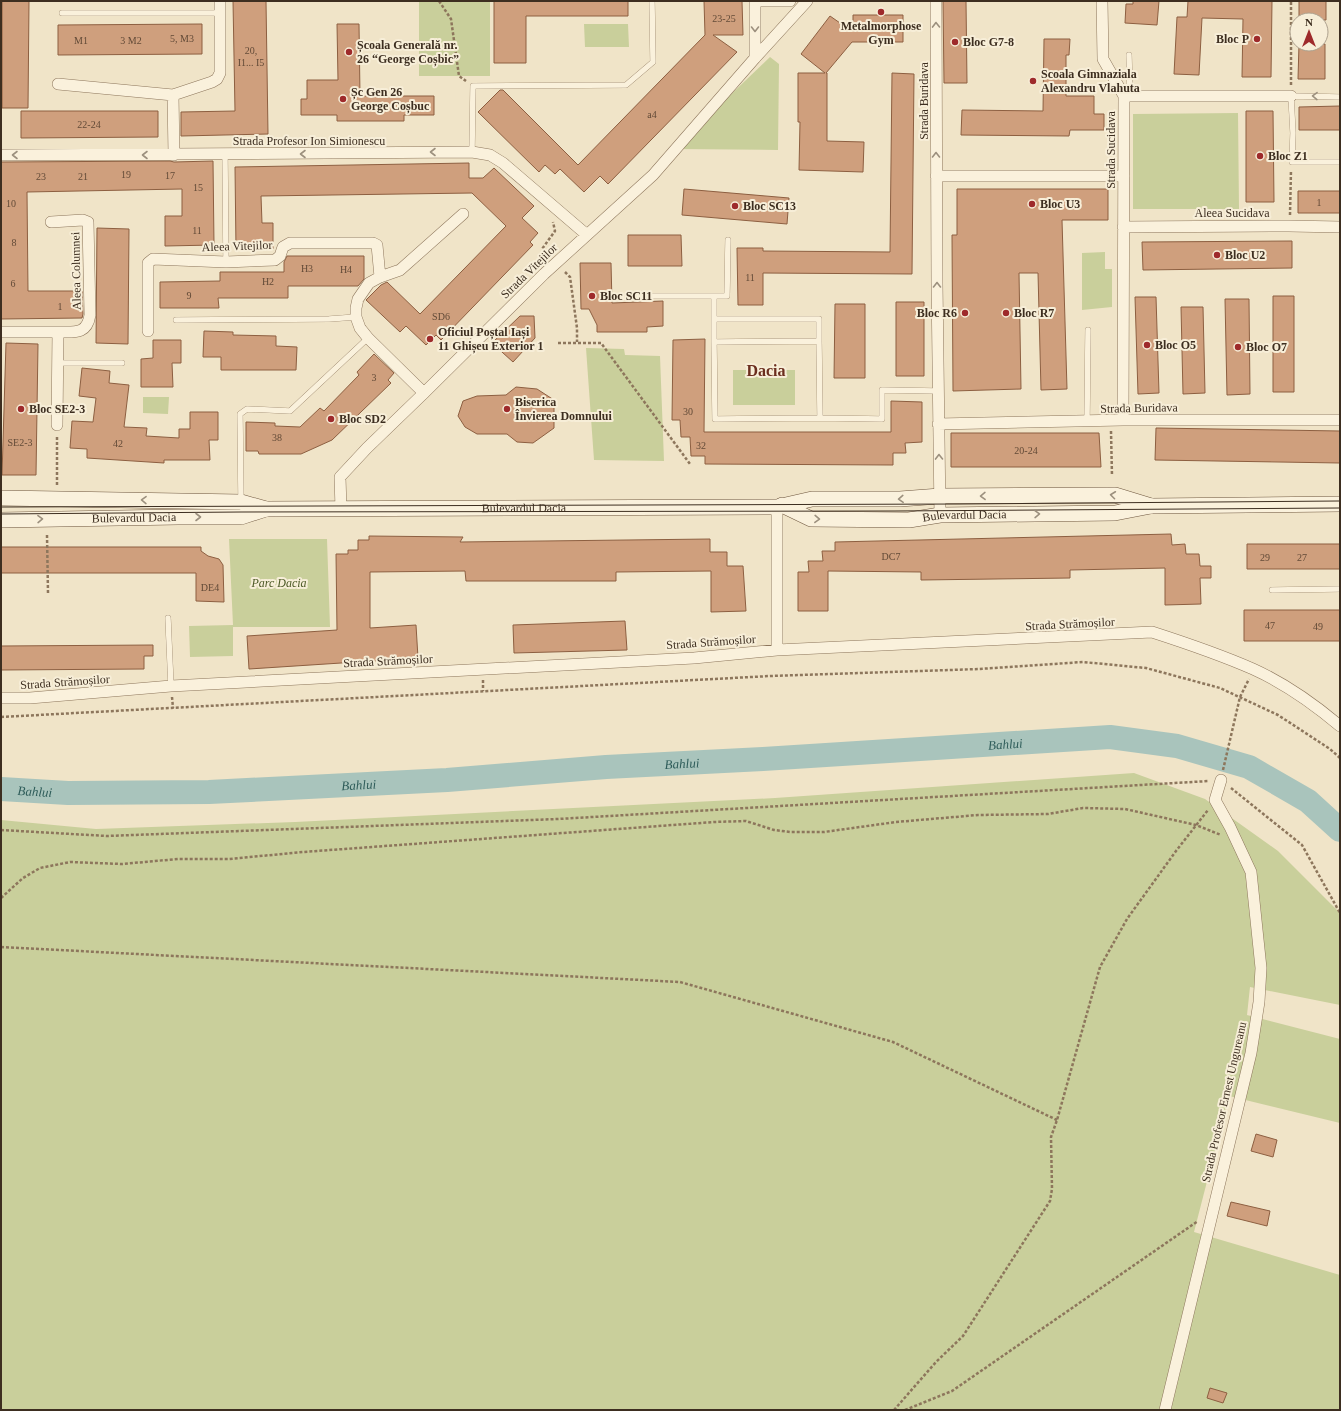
<svg xmlns="http://www.w3.org/2000/svg" width="1341" height="1411" viewBox="0 0 1341 1411" font-family="Georgia,serif">
<style>
.green{fill:#c9cf9b}
.lines{fill:none;stroke-linecap:round;stroke-linejoin:round}
.river{stroke:#a9c4bc;stroke-width:24}
.building{fill:#cf9f7d;stroke:#8d5f41}
.lane-casing{stroke:#8d765c;stroke-width:6}
.street-casing{stroke:#8d765c;stroke-width:12}
.secondary-casing{stroke:#6f573f;stroke-width:16}
.path{stroke:#8d765c;stroke-width:2.5;stroke-dasharray:3 2;stroke-linecap:butt}
.lane{stroke:#faf1dc;stroke-width:5.5}
.street{stroke:#faf1dc;stroke-width:11}
.secondary{stroke:#faf1dc;stroke-width:15}
.tram{stroke:#3d2e20;stroke-width:1}
.oneway{stroke:#9c907e}
.poi-dot{fill:#9e2a2b;stroke:#f7eed8;stroke-width:1.5}
.labels{text-anchor:middle;stroke-width:4;stroke-linejoin:round;paint-order:stroke}
.number-label{font-size:10px;fill:#624a37}
.poi-label{font-size:12px;font-weight:bold;fill:#3d2e20;stroke:#f7eed8;text-anchor:start}
.street-label{font-size:12px;fill:#3d2e20;stroke:#f7eed8}
.park-label{font-size:12px;font-style:italic;fill:#4d5a26;stroke:#f7eed8}
.water-label{font-size:13px;font-style:italic;fill:#2f5d5a;stroke:#f7eed8}
.district-label{font-size:16px;font-weight:bold;fill:#6b2e1e;stroke:#f7eed8}
</style>
<rect width="100%" height="100%" fill="#f0e4c8"/>
<!-- green -->
<path class="green" d="M 419,1 L 490,1 L 490,76 L 419,76 Z
M 584,24 L 628,24 L 629,47 L 585,47 Z
M 770,57 L 779,64 L 778,150 L 674,149 Z
M 1238,113 L 1239,209 L 1133,209 L 1133,114 Z
M 1105,252 L 1105,269 L 1112,269 L 1112,307 L 1082,310 L 1082,253 Z
M 586,348 L 624,349 L 625,355 L 660,356 L 664,461 L 594,460 Z
M 733,370 L 795,370 L 795,405 L 733,405 Z
M 143,397 L 169,397 L 168,414 L 143,413 Z
M 229,539 L 327,539 L 330,627 L 233,627 L 233,656 L 190,657 L 189,626 L 233,625 Z
M 1134,773 L 1205,799 L 1278,851 L 1340,913 L 1340,1005 L 1250,987 L 1247,1015 L 1340,1039 L 1340,1123 L 1229,1096 L 1194,1232 L 1340,1275 L 1340,1410 L 1,1410 L 1,820 L 96,829 L 295,822 L 775,798 Z"/>
<g class="lines">
<!-- river -->
<path class="river" id="s1" d="M 1,789 L 68,793 L 209,792 L 447,780 L 606,767 L 763,759 L 1110,737 L 1177,746 L 1249,767 L 1308,801 L 1340,830"/>
</g>
<!-- building -->
<path class="building" d="M 2,1 L 29,1 L 28,108 L 2,108 Z
M 233,1 L 266,1 L 268,134 L 181,136 L 181,112 L 235,111 Z
M 494,1 L 628,1 L 628,16 L 526,16 L 526,63 L 494,63 Z
M 704,1 L 742,1 L 743,35 L 713,35 L 737,52 L 608,184 L 600,176 L 584,192 L 560,169 L 555,174 L 545,165 L 539,172 L 478,112 L 500,90 L 503,90 L 578,165 L 705,35 Z
M 943,1 L 966,1 L 967,83 L 944,83 Z
M 1133,1 L 1159,1 L 1157,25 L 1125,23 L 1126,4 L 1133,4 Z
M 1188,1 L 1272,1 L 1271,77 L 1242,77 L 1243,19 L 1202,18 L 1199,75 L 1174,74 L 1177,17 L 1187,17 Z
M 1299,1 L 1326,1 L 1326,20 L 1299,20 Z
M 853,15 L 903,15 L 903,42 L 852,42 L 826,73 L 827,73 L 827,141 L 864,142 L 863,172 L 799,170 L 800,122 L 798,122 L 798,73 L 825,73 L 801,54 L 830,16 L 840,23 L 853,23 Z
M 202,24 L 202,54 L 58,55 L 58,25 Z
M 337,24 L 359,24 L 360,96 L 434,96 L 434,115 L 404,115 L 404,121 L 337,121 L 337,115 L 301,115 L 301,99 L 307,99 L 307,80 L 338,80 Z
M 1044,39 L 1070,39 L 1069,55 L 1066,55 L 1066,96 L 1094,96 L 1094,114 L 1104,114 L 1104,130 L 1070,130 L 1069,136 L 961,135 L 962,110 L 1043,111 Z
M 1299,44 L 1325,44 L 1325,79 L 1298,79 Z
M 892,73 L 914,74 L 912,274 L 763,273 L 763,305 L 738,305 L 737,248 L 763,248 L 763,251 L 890,252 Z
M 1340,106 L 1340,130 L 1299,130 L 1299,107 Z
M 21,111 L 158,111 L 158,137 L 21,138 Z
M 1246,111 L 1273,111 L 1274,202 L 1246,202 Z
M 170,161 L 174,162 L 213,161 L 214,245 L 165,246 L 165,216 L 182,216 L 182,189 L 27,192 L 28,291 L 82,291 L 83,314 L 82,318 L 1,319 L 1,162 Z
M 469,163 L 469,178 L 483,178 L 494,168 L 534,206 L 522,218 L 538,233 L 530,242 L 533,245 L 441,340 L 436,335 L 426,345 L 406,326 L 400,332 L 366,300 L 381,285 L 387,282 L 420,314 L 506,226 L 472,193 L 261,196 L 262,223 L 273,223 L 273,249 L 236,249 L 235,167 Z
M 684,189 L 789,198 L 787,224 L 682,215 Z
M 957,189 L 1108,189 L 1108,220 L 1062,220 L 1067,389 L 1041,390 L 1038,273 L 1019,273 L 1021,389 L 953,391 L 952,235 L 957,235 Z
M 1298,191 L 1340,191 L 1340,213 L 1298,213 Z
M 97,228 L 129,229 L 128,344 L 96,343 Z
M 628,235 L 681,235 L 682,266 L 628,266 Z
M 1292,241 L 1292,268 L 1143,270 L 1142,242 Z
M 287,256 L 364,256 L 364,279 L 358,286 L 288,286 L 288,298 L 218,298 L 219,308 L 160,308 L 160,282 L 220,281 L 220,272 L 284,272 L 284,262 Z
M 580,263 L 611,263 L 612,303 L 663,301 L 663,326 L 647,327 L 647,332 L 597,332 L 597,325 L 589,309 L 581,309 Z
M 1273,296 L 1294,296 L 1294,392 L 1273,392 Z
M 1135,297 L 1156,297 L 1159,393 L 1138,394 Z
M 1225,299 L 1249,299 L 1250,394 L 1227,395 Z
M 896,302 L 924,302 L 924,376 L 896,376 Z
M 835,304 L 865,304 L 865,378 L 834,378 Z
M 1181,307 L 1203,307 L 1205,393 L 1183,394 Z
M 520,316 L 534,316 L 535,338 L 513,362 L 492,343 Z
M 204,331 L 233,332 L 233,335 L 276,336 L 276,346 L 297,347 L 296,370 L 221,370 L 221,357 L 203,357 Z
M 705,339 L 704,432 L 891,432 L 891,401 L 922,402 L 922,442 L 905,443 L 906,453 L 893,453 L 893,465 L 705,464 L 705,456 L 691,456 L 690,437 L 681,437 L 680,420 L 672,420 L 673,340 Z
M 153,340 L 181,340 L 181,363 L 172,363 L 173,387 L 141,387 L 141,359 L 153,358 Z
M 6,343 L 38,344 L 36,475 L 2,475 Z
M 374,354 L 394,373 L 388,380 L 391,383 L 332,440 L 301,454 L 259,454 L 258,451 L 246,451 L 246,422 L 275,423 L 275,426 L 300,427 L 320,408 L 324,411 L 359,375 L 357,372 Z
M 82,368 L 110,371 L 109,383 L 129,385 L 124,427 L 147,428 L 146,436 L 179,438 L 179,429 L 190,429 L 190,412 L 218,412 L 218,440 L 209,440 L 210,460 L 164,460 L 164,463 L 87,458 L 87,449 L 70,448 L 72,421 L 93,422 L 96,398 L 79,396 Z
M 516,387 L 537,389 L 554,400 L 554,428 L 533,443 L 517,442 L 507,434 L 477,434 L 465,427 L 458,416 L 463,401 L 477,396 L 506,395 Z
M 1156,428 L 1340,431 L 1340,463 L 1155,460 Z
M 951,433 L 1099,433 L 1101,467 L 951,467 Z
M 1171,534 L 1172,545 L 1185,544 L 1186,554 L 1199,554 L 1200,566 L 1211,566 L 1211,578 L 1200,578 L 1201,604 L 1165,605 L 1165,568 L 1070,570 L 1070,578 L 921,580 L 921,572 L 828,571 L 828,611 L 798,611 L 798,572 L 809,572 L 808,561 L 823,561 L 822,551 L 835,551 L 835,542 Z
M 369,536 L 463,537 L 460,542 L 710,539 L 710,552 L 727,552 L 727,566 L 743,566 L 746,611 L 711,612 L 711,571 L 616,572 L 616,581 L 466,581 L 465,571 L 370,572 L 370,628 L 416,625 L 418,658 L 249,669 L 247,636 L 337,630 L 336,554 L 348,554 L 348,550 L 358,550 L 358,540 L 369,540 Z
M 1247,544 L 1340,544 L 1340,569 L 1247,569 Z
M 1,547 L 201,547 L 201,551 L 208,556 L 219,559 L 223,565 L 224,602 L 196,601 L 196,573 L 1,573 Z
M 1244,610 L 1340,610 L 1340,641 L 1244,641 Z
M 625,621 L 627,650 L 514,653 L 513,625 Z
M 153,645 L 153,656 L 144,656 L 144,669 L 1,670 L 1,646 Z
M 1256,1134 L 1277,1140 L 1273,1157 L 1251,1151 Z
M 1231,1202 L 1270,1211 L 1267,1226 L 1227,1216 Z
M 1210,1388 L 1227,1393 L 1223,1403 L 1207,1398 Z"/>
<g class="lines">
<!-- lane casing -->
<g class="lane-casing">
<path id="lane" d="M 62,13 L 220,13
M 1129,55 L 1130,96
M 1340,97 L 1291,96 L 1293,133 L 1292,162 L 1340,162
M 472,152 L 473,86 L 626,85 L 653,62 L 652,1
M 225,154 L 226,262
M 728,240 L 727,296 L 714,296 L 714,342 L 819,341 L 820,418 L 882,419 L 882,390 L 937,391
M 628,296 L 714,296
M 714,319 L 819,319 L 819,341
M 176,320 L 329,319 L 356,317
M 714,342 L 715,419 L 820,418
M 58,363 L 122,363
M 1087,421 L 1088,330
M 241,501 L 240,414 L 247,409 L 290,411 L 368,338
M 1272,590 L 1340,589
M 168,618 L 171,686"/>
</g>
<!-- street casing -->
<g class="street-casing">
<path id="street" d="M 755,1 L 790,1
M 936,1 L 937,283 L 940,515
M 1102,1 L 1103,59 L 1124,96
M 755,58 L 755,1
M 58,84 L 173,95
M 1,155 L 472,152 L 490,155 L 503,163 L 587,235
M 174,155 L 173,95 L 212,82 L 217,79 L 220,73 L 220,1
M 936,176 L 1124,176
M 51,222 L 83,220 L 88,222 L 90,315 C 87,335 74,332 58,332 L 57,425
M 1123,227 L 1289,226 L 1340,227
M 148,331 L 148,263 L 153,259 L 226,262 L 275,260 L 280,256 L 283,247 L 290,243 L 373,243 L 377,245 L 380,277
M 1,332 L 58,332
M 424,393 L 368,338 L 360,328 L 356,317 L 356,308 L 358,299 L 369,283 L 380,277 L 400,270 L 463,214
M 1123,420 L 1124,96 L 1291,96
M 938,424 L 1123,420 L 1340,420
M 777,507 L 777,650
M 341,509 L 340,477 L 367,448 L 424,393 L 544,274 L 653,175 L 755,58 L 807,1
M 1,698 L 30,698 L 171,686 L 694,658 L 777,650 L 1152,632 C 1186,643 1221,655 1253,669 C 1284,683 1314,704 1340,726
M 1165,1410 L 1251,1053 L 1259,1002 L 1261,968 L 1251,872 L 1230,827 L 1215,800 L 1221,780"/>
</g>
<!-- secondary casing -->
<g class="secondary-casing">
<g id="secondary">
<path id="s2" d="M 1,498 L 241,502 L 266,509 L 777,507 L 812,499 L 900,499 L 940,496 L 1115,495 L 1151,506"/>
<path id="s3" d="M 782,505 L 811,519 L 909,520 L 940,515 L 1115,513 L 1151,506 L 1340,504"/>
<path id="s4" d="M 1,520 L 178,517 L 241,517 L 266,509"/>
</g>
</g>
<!-- path -->
<path class="path" d="M 439,1 L 451,19 L 459,76 L 466,81
M 1291,85 L 1291,1
M 1290,215 L 1291,170
M 548,256 L 542,249 L 555,231 L 553,222
M 565,272 L 570,277 L 577,328 L 577,342
M 558,343 L 601,343 L 690,464
M 1111,431 L 1112,476
M 57,485 L 57,435
M 47,535 L 48,593
M 483,680 L 483,691
M 172,697 L 173,708
M 1,717 L 770,676 L 979,669 L 1083,662 L 1146,668 L 1220,688 L 1278,715 L 1330,749 L 1340,758
M 1223,770 L 1240,697 L 1249,679
M 1231,788 L 1302,845 L 1340,913
M 1,830 L 107,836 L 558,819 L 1209,781
M 1,898 L 23,878 L 40,868 L 70,862 L 122,864 L 178,859 L 229,859 L 303,852 L 714,822 L 746,821 L 774,830 L 790,832 L 824,832 L 896,822 L 978,815 L 1048,814 L 1083,808 L 1125,809 L 1196,825 L 1221,835
M 1,947 L 680,982 L 893,1042 L 1057,1120
M 894,1410 L 936,1362 L 963,1336 L 1050,1201 L 1052,1189 L 1051,1137 L 1057,1120 L 1100,967 L 1127,919 L 1176,851 L 1208,810
M 905,1410 L 952,1391 L 1198,1221"/>
<!-- lane -->
<use href="#lane" class="lane"/>
<!-- street -->
<use href="#street" class="street"/>
<!-- secondary -->
<use href="#secondary" class="secondary"/>
<!-- tram -->
<path class="tram" d="M 1,507 L 960,504 L 1340,501
M 1,514 L 241,512 L 894,511 L 1340,508"/>
</g>
<!-- one-way arrows -->
<defs><path id="oneway-chevron" d="M-2-3.5L2.5 0L-2 3.5" fill="none" stroke-width="1.6" stroke-linecap="round" stroke-linejoin="round"/></defs>
<g class="oneway">
<use href="#oneway-chevron" transform="translate(936 25) rotate(-91)"/>
<use href="#oneway-chevron" transform="translate(755 29) rotate(90)"/>
<use href="#oneway-chevron" transform="translate(1315 96) rotate(-179)"/>
<use href="#oneway-chevron" transform="translate(433 152) rotate(180)"/>
<use href="#oneway-chevron" transform="translate(303 154) rotate(180)"/>
<use href="#oneway-chevron" transform="translate(15 155) rotate(180)"/>
<use href="#oneway-chevron" transform="translate(145 155) rotate(180)"/>
<use href="#oneway-chevron" transform="translate(936 155) rotate(-90)"/>
<use href="#oneway-chevron" transform="translate(937 285) rotate(-90)"/>
<use href="#oneway-chevron" transform="translate(939 457) rotate(-91)"/>
<use href="#oneway-chevron" transform="translate(1113 495) rotate(-173)"/>
<use href="#oneway-chevron" transform="translate(983 496) rotate(179)"/>
<use href="#oneway-chevron" transform="translate(901 499) rotate(177)"/>
<use href="#oneway-chevron" transform="translate(144 500) rotate(-179)"/>
<use href="#oneway-chevron" transform="translate(1037 514) rotate(-1)"/>
<use href="#oneway-chevron" transform="translate(198 517)"/>
<use href="#oneway-chevron" transform="translate(40 519) rotate(-1)"/>
<use href="#oneway-chevron" transform="translate(817 519) rotate(2)"/>
</g>
<!-- markers -->
<g class="poi-dot">
<circle cx="881" cy="12" r="4"/>
<circle cx="1257" cy="39" r="4"/>
<circle cx="955" cy="42" r="4"/>
<circle cx="349" cy="52" r="4"/>
<circle cx="1033" cy="81" r="4"/>
<circle cx="343" cy="99" r="4"/>
<circle cx="1260" cy="156" r="4"/>
<circle cx="1032" cy="204" r="4"/>
<circle cx="735" cy="206" r="4"/>
<circle cx="1217" cy="255" r="4"/>
<circle cx="592" cy="296" r="4"/>
<circle cx="965" cy="313" r="4"/>
<circle cx="1006" cy="313" r="4"/>
<circle cx="430" cy="339" r="4"/>
<circle cx="1147" cy="345" r="4"/>
<circle cx="1238" cy="347" r="4"/>
<circle cx="21" cy="409" r="4"/>
<circle cx="507" cy="409" r="4"/>
<circle cx="331" cy="419" r="4"/>
</g>
<g class="labels">
<!-- number labels -->
<g class="number-label">
<text x="724" y="22">23-25</text>
<text x="182" y="42">5, M3</text>
<text x="81" y="44">M1</text>
<text x="131" y="44">3 M2</text>
<text x="251" y="54">20,<tspan x="251" dy="12">I1... I5</tspan></text>
<text x="652" y="118">a4</text>
<text x="89" y="128">22-24</text>
<text x="126" y="178">19</text>
<text x="170" y="179">17</text>
<text x="41" y="180">23</text>
<text x="83" y="180">21</text>
<text x="198" y="191">15</text>
<text x="1319" y="206">1</text>
<text x="11" y="207">10</text>
<text x="197" y="234">11</text>
<text x="14" y="246">8</text>
<text x="307" y="272">H3</text>
<text x="346" y="273">H4</text>
<text x="750" y="281">11</text>
<text x="268" y="285">H2</text>
<text x="13" y="287">6</text>
<text x="189" y="299">9</text>
<text x="60" y="310">1</text>
<text x="441" y="320">SD6</text>
<text x="374" y="381">3</text>
<text x="688" y="415">30</text>
<text x="277" y="441">38</text>
<text x="20" y="446">SE2-3</text>
<text x="118" y="447">42</text>
<text x="701" y="449">32</text>
<text x="1026" y="454">20-24</text>
<text x="891" y="560">DC7</text>
<text x="1265" y="561">29</text>
<text x="1302" y="561">27</text>
<text x="210" y="591">DE4</text>
<text x="1270" y="629">47</text>
<text x="1318" y="630">49</text>
</g>
<!-- poi labels -->
<g class="poi-label">
<text x="881" y="30" text-anchor="middle">Metalmorphose<tspan x="881" dy="14">Gym</tspan></text>
<text x="1249" y="43" text-anchor="end">Bloc P</text>
<text x="963" y="46">Bloc G7-8</text>
<text x="357" y="49">Școala Generală nr.<tspan x="357" dy="14">26 “George Coșbic”</tspan></text>
<text x="1041" y="78">Scoala Gimnaziala<tspan x="1041" dy="14">Alexandru Vlahuta</tspan></text>
<text x="351" y="96">Șc Gen 26<tspan x="351" dy="14">George Coșbuc</tspan></text>
<text x="1268" y="160">Bloc Z1</text>
<text x="1040" y="208">Bloc U3</text>
<text x="743" y="210">Bloc SC13</text>
<text x="1225" y="259">Bloc U2</text>
<text x="600" y="300">Bloc SC11</text>
<text x="957" y="317" text-anchor="end">Bloc R6</text>
<text x="1014" y="317">Bloc R7</text>
<text x="438" y="336">Oficiul Poștal Iași<tspan x="438" dy="14">11 Ghișeu Exterior 1</tspan></text>
<text x="1155" y="349">Bloc O5</text>
<text x="1246" y="351">Bloc O7</text>
<text x="515" y="406">Biserica<tspan x="515" dy="14">Învierea Domnului</tspan></text>
<text x="29" y="413">Bloc SE2-3</text>
<text x="339" y="423">Bloc SD2</text>
</g>
<!-- street labels -->
<g class="street-label">
<text transform="translate(924 101) rotate(-90)" y="4">Strada Buridava</text>
<text x="309" y="145">Strada Profesor Ion Simionescu</text>
<text transform="translate(1111 150) rotate(-90)" y="4">Strada Sucidava</text>
<text x="1232" y="217">Aleea Sucidava</text>
<text transform="translate(237 246) rotate(-2)" y="4">Aleea Vitejilor</text>
<text transform="translate(76 271) rotate(-91)" y="4">Aleea Columnei</text>
<text transform="translate(529 271) rotate(-44)" y="4">Strada Vitejilor</text>
<text transform="translate(1139 408) rotate(-1)" y="4">Strada Buridava</text>
<text dy="4" stroke="none"><textPath href="#s2" startOffset="524">Bulevardul Dacia</textPath></text>
<text dy="4" stroke="none"><textPath href="#s4" startOffset="133">Bulevardul Dacia</textPath></text>
<text dy="4" stroke="none"><textPath href="#s3" startOffset="186">Bulevardul Dacia</textPath></text>
<text transform="translate(1070 624) rotate(-3)" y="4">Strada Strămoșilor</text>
<text transform="translate(711 642) rotate(-4)" y="4">Strada Strămoșilor</text>
<text transform="translate(388 661) rotate(-3)" y="4">Strada Strămoșilor</text>
<text transform="translate(65 682) rotate(-4)" y="4">Strada Strămoșilor</text>
<text transform="translate(1224 1102) rotate(-77)" y="4">Strada Profesor Ernest Ungureanu</text>
</g>
<!-- park labels -->
<g class="park-label">
<text x="279" y="587">Parc Dacia</text>
</g>
<!-- water labels -->
<g class="water-label">
<text dy="5" stroke="none"><textPath href="#s1" startOffset="1006">Bahlui</textPath></text>
<text dy="5" stroke="none"><textPath href="#s1" startOffset="682">Bahlui</textPath></text>
<text dy="5" stroke="none"><textPath href="#s1" startOffset="358">Bahlui</textPath></text>
<text dy="5" stroke="none"><textPath href="#s1" startOffset="34">Bahlui</textPath></text>
</g>
<!-- district labels -->
<g class="district-label">
<text x="766" y="376">Dacia</text>
</g>
</g>
<!-- border -->
<rect width="1341" height="1411" fill="none" stroke="#3d2e20" stroke-width="4"/>
<!-- north arrow -->
<g transform="translate(1309 32)"><circle r="19" fill="#f7eed8" stroke="#ada18e"/>
<path d="M0-3L7 15L0 10L-7 15Z" fill="#9e2a2b"/>
<text y="-6" font-size="11" font-weight="bold" text-anchor="middle" fill="#3d2e20">N</text>
</g>
</svg>
